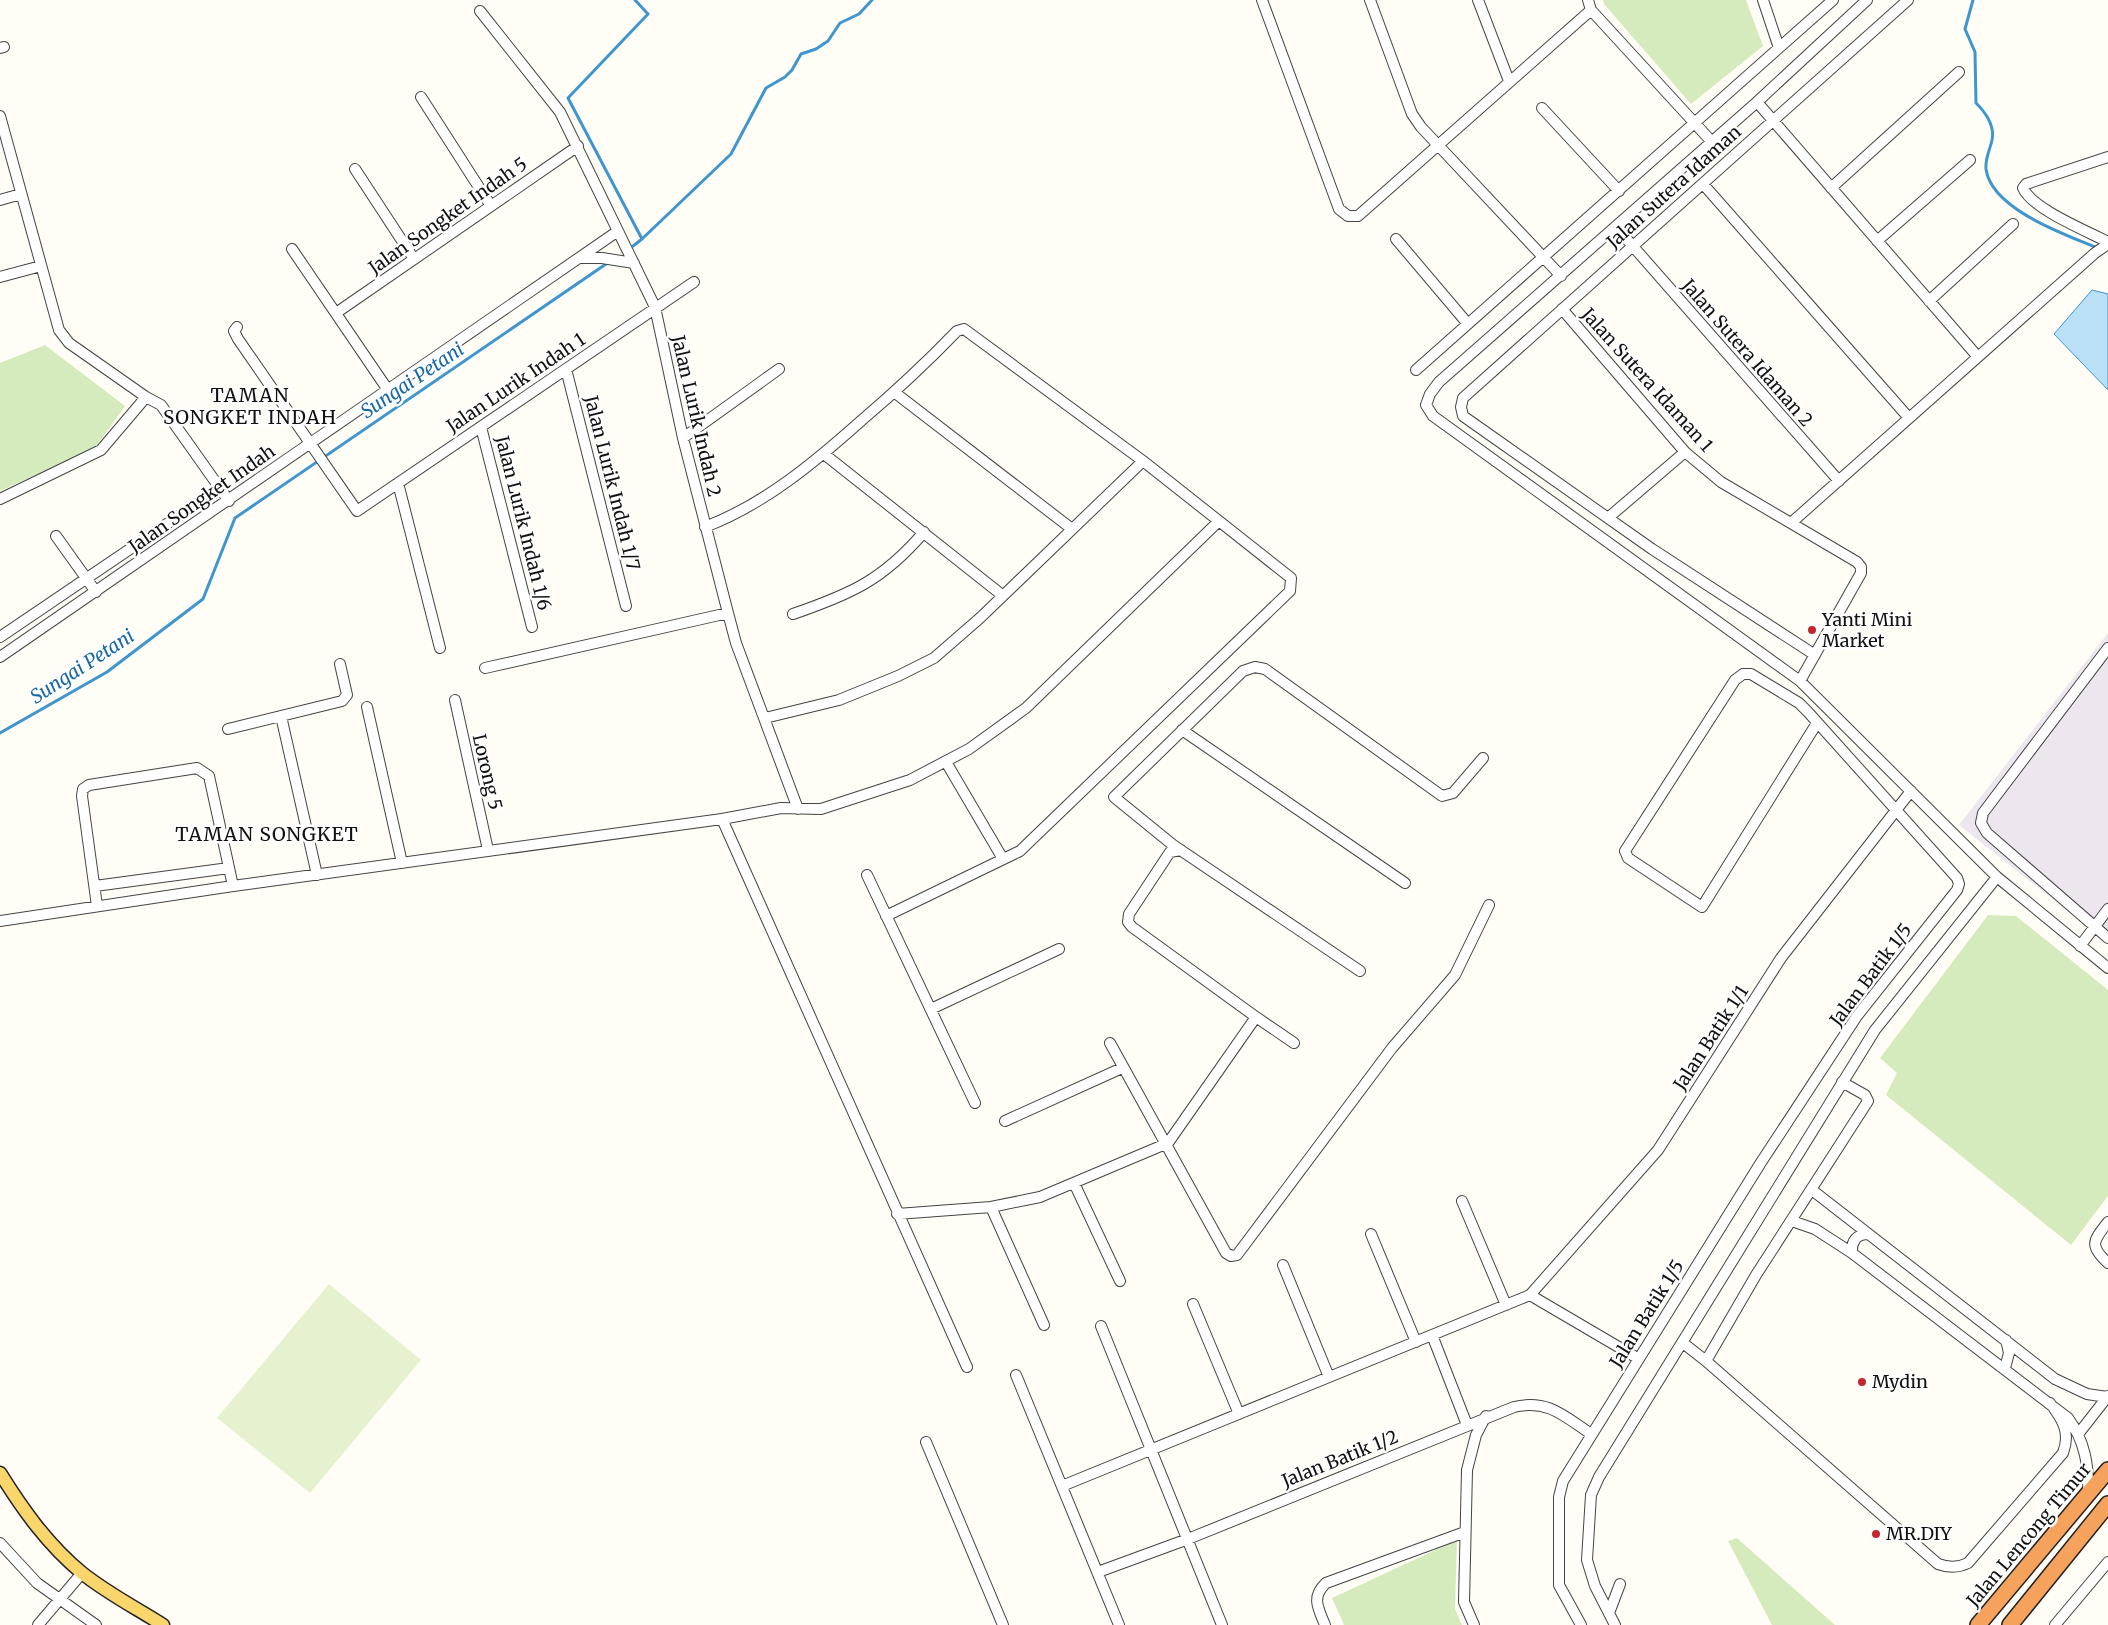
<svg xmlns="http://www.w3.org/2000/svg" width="2108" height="1625" viewBox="0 0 2108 1625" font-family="Merriweather,serif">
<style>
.industrial{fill:#eee6ef}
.green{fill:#d5ebbd}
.pitch{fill:#e6f2cf}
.water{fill:#b9e0f7;stroke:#3f96cf}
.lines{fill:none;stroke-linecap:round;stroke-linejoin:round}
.stream{stroke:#3f96cf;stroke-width:3}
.minor-casing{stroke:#444;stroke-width:12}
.major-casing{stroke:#222;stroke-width:15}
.highway-casing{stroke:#222;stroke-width:18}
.minor{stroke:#fff;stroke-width:10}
.major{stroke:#f9d66b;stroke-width:12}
.highway{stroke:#f5a25d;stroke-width:15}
.poi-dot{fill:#c4262e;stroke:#fff;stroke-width:2}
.labels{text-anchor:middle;stroke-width:5;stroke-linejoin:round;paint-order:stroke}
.street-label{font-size:18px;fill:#111;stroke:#fff}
.poi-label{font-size:18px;fill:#111;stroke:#fff;text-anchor:start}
.water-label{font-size:19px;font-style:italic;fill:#1768a6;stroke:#fff}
.neighbourhood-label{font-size:19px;letter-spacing:1px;fill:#111;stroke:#fff}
</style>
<rect width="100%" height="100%" fill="#fffdf5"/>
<!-- industrial -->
<path class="industrial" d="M 2108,633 L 2108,943 L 1959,825 Z"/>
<!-- green -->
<path class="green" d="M 1603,0 L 1746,0 L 1763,46 L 1691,104 L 1604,4 Z
M 45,345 L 125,406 L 95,448 L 0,491 L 0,363 Z
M 1988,915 L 2016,916 L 2108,990 L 2108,1196 L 2071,1245 L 1886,1095 L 1897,1073 L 1880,1058 Z
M 1737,1538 L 1835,1625 L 1772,1625 L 1728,1541 Z
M 1457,1540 L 1455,1609 L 1462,1625 L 1344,1625 L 1332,1598 Z"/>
<!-- pitch -->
<path class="pitch" d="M 329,1284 L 421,1360 L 310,1493 L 217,1418 Z"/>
<!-- water -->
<path class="water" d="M 2092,290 L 2108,294 L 2108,390 L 2054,334 Z"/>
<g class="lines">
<!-- stream -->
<path class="stream" d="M 1973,0 L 1965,29 L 1975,52 L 1976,103 C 1985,112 1995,126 1992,140 C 1990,150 1985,158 1986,169 C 1991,209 2066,235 2098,248
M 642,239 L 731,154 L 766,88 L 785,77 L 792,70 L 801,54 L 816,49 L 828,41 L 840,23 L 859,14 L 872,0
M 633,246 L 642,239 L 568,98 L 648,14 L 635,0
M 0,733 L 107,672 L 203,599 L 235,518 L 606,264"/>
<!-- minor casing -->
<g class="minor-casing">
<path id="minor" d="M 1262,0 L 1339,209 L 1348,216 L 1358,216 L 1591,10
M 1370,0 L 1412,114 L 1421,127 L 1561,276
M 1478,0 L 1509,81
M 1588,0 L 1591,10 L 1712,142
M 1763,0 L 1779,48
M 1867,0 L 1757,102 L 1439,382 L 1430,394 L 1426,405 L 1433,416 L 1800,681 L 1997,877 L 2108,968
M 480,11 L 560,112 L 655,307 L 683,438 L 728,613 L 736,643 L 798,809
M 0,48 L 4,47
M 421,97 L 491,206
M 1757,102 L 1978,357
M 1542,108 L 1619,191
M 0,116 L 59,330 L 69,343 L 146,397 L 161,405 L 229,501
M 2108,157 L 2026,184 L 2023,188 C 2032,209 2087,231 2108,242
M 355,169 L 414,259
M 1703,184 L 1909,418
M 1831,188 L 1959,72
M 0,200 L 21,194
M 1616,227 L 1839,481
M 1396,239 L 1468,324
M 1877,241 L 1970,160
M 292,249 L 388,390
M 579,258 L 602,258 L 634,263
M 0,277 L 41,266
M 1929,301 L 2013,224
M 1562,309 L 1685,452 L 1721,482 L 1857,562 L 1861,567 L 1861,573 L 1800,681
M 336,313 L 578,146
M 237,327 L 234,331 L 238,339 L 357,511 L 694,282
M 566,369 L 626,606
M 1416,370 L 1833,0
M 894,392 L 1072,529
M 481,427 L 532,627
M 683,438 L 779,369
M 824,454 L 1002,595
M 398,483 L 440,648
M 0,499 L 101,450 L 146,397
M 1609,517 L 1685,452
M 1791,523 L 2095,253 L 2108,244
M 705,527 C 765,504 815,462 862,420 C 895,392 927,362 957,331 L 964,329 L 1143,461 L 1291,578 L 1290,591 L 1020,851 L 886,916
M 56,536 L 96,592
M 793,614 C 851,594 883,580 924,532
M 0,637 L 220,488
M 2108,648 L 1983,813 L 1981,823 L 1987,833 L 2108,938
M 1815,655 L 1652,549 L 1463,416 L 1461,407 L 1463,398 L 1908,0
M 0,657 L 618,231
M 485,668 L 728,613
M 455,700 L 488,850
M 367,707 L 402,863
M 281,716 L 317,875
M 765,718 L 839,700 L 898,676 L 934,658 L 980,618 L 1143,461
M 228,729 L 342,701 L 347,695 L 340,664
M 1182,730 L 1405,883
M 946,762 L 1003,859
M 722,819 L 781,808 L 821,809 L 910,780 L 969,749 L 1026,708 L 1219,521
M 867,875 L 975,1103
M 95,886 L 229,868
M 97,906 L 82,796 L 83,789 L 89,785 L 197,768 L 209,776 L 233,886
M 0,921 L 233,886 L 722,819 L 967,1367
M 2080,946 L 2108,909
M 1360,971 L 1173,845 L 1114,797 L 1243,671 L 1255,667 L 1265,669 L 1442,796 L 1453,793 L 1483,758
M 931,1009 L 1059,949
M 1256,1017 L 1294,1043
M 1110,1043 L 1226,1253 L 1231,1256 L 1237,1255 L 1392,1048 L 1455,975 L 1489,905
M 1005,1121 L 1122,1068
M 1074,1183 L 1120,1281
M 1812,1190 L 2055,1379 L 2087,1394 L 2107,1397
M 1462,1201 L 1506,1305
M 991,1207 L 1044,1325
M 897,1214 L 991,1207 L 1040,1197 L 1168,1143 L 1256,1017 L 1132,927 L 1128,922 L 1129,914 L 1170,852 L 1181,850
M 1792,1221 L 1815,1229 L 1852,1253 L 2068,1418 C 2085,1441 2089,1466 2088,1494
M 2108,1222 C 2094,1240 2088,1245 2108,1263
M 1371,1234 L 1416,1342
M 1852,1253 C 1851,1241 1857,1234 1868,1234
M 1283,1265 L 1329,1377
M 1530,1295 L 1639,1359
M 1193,1304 L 1239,1414
M 1101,1326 L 1222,1625
M 1432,1335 L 1467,1425
M 1683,1343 L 1706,1361 L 1938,1564 C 1949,1568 1958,1568 1968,1563 L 2063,1453 C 2071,1432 2062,1419 2050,1403
M 1706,1361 L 1756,1275 L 1868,1101 L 1865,1095 L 1842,1082
M 2005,1368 L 2009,1353 L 2006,1340
M 1016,1375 L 1119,1625
M 2079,1433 L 2108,1396
M 926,1442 L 1003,1625
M 1062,1486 L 1530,1295 L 1658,1150 L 1781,958 L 1911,791
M 0,1543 L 37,1583 L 96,1625
M 1098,1572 L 1188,1539 L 1514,1407 C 1548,1399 1564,1416 1591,1434
M 1609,1613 L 1620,1584
M 38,1625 L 82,1573
M 1325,1625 C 1318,1608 1311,1597 1326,1583 L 1465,1532
M 1474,1625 L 1464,1602 L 1467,1470 L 1476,1435 L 1486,1416
M 1581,1625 L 1559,1585 L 1559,1497 L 1563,1481 L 1760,1164 L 1857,1016 L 1957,890 L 1959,884 L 1957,878 L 1808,712 L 1799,703 L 1751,674 L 1743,674 L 1735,680 L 1625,851 L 1628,858 L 1702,907 L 1817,723
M 1615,1625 L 1595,1586 L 1587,1560 L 1591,1495 L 1599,1477 L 1875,1030 L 1997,877
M 2055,1625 L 2108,1562"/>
</g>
<!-- major casing -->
<g class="major-casing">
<path id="major" d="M 0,1473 C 23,1510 48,1545 82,1573 C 107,1593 136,1608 163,1625"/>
</g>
<!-- highway casing -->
<g class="highway-casing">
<path id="highway" d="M 1978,1625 L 2108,1470
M 2010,1625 L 2108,1504"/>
</g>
<!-- minor -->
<use href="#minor" class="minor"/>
<!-- major -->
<use href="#major" class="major"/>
<!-- highway -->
<use href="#highway" class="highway"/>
</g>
<!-- markers -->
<g class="poi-dot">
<circle cx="1812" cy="630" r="5"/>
<circle cx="1862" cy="1382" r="5"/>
<circle cx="1876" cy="1534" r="5"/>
</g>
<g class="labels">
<!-- street labels -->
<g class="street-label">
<text transform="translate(1674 187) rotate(-42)" y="6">Jalan Sutera Idaman</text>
<text transform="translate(448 216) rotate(-35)" y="6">Jalan Songket Indah 5</text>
<text transform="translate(1747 353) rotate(49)" y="6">Jalan Sutera Idaman 2</text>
<text transform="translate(1647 380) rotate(48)" y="6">Jalan Sutera Idaman 1</text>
<text transform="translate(516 383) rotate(-34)" y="6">Jalan Lurik Indah 1</text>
<text transform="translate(696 416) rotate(77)" y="6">Jalan Lurik Indah 2</text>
<text transform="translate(612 483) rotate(76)" y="6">Jalan Lurik Indah 1/7</text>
<text transform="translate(202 499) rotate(-35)" y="6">Jalan Songket Indah</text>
<text transform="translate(523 523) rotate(76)" y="6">Jalan Lurik Indah 1/6</text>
<text transform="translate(487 772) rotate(77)" y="6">Lorong 5</text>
<text transform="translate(1871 975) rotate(-53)" y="6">Jalan Batik 1/5</text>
<text transform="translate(1711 1038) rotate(-57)" y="6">Jalan Batik 1/1</text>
<text transform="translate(1647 1314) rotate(-58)" y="6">Jalan Batik 1/5</text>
<text transform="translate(1340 1459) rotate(-22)" y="6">Jalan Batik 1/2</text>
<text transform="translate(2029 1535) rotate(-50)" y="6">Jalan Lencong Timur</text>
</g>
<!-- poi labels -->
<g class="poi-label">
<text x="1822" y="626">Yanti Mini<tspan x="1822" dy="21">Market</tspan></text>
<text x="1872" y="1388">Mydin</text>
<text x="1886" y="1540">MR.DIY</text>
</g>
<!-- water labels -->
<g class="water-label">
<text transform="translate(412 380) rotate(-34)" y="7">Sungai Petani</text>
<text transform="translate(82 666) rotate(-33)" y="7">Sungai Petani</text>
</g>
<!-- neighbourhood labels -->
<g class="neighbourhood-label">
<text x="250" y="402">TAMAN<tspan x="250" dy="22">SONGKET INDAH</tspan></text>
<text x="267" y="841">TAMAN SONGKET</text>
</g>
</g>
</svg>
